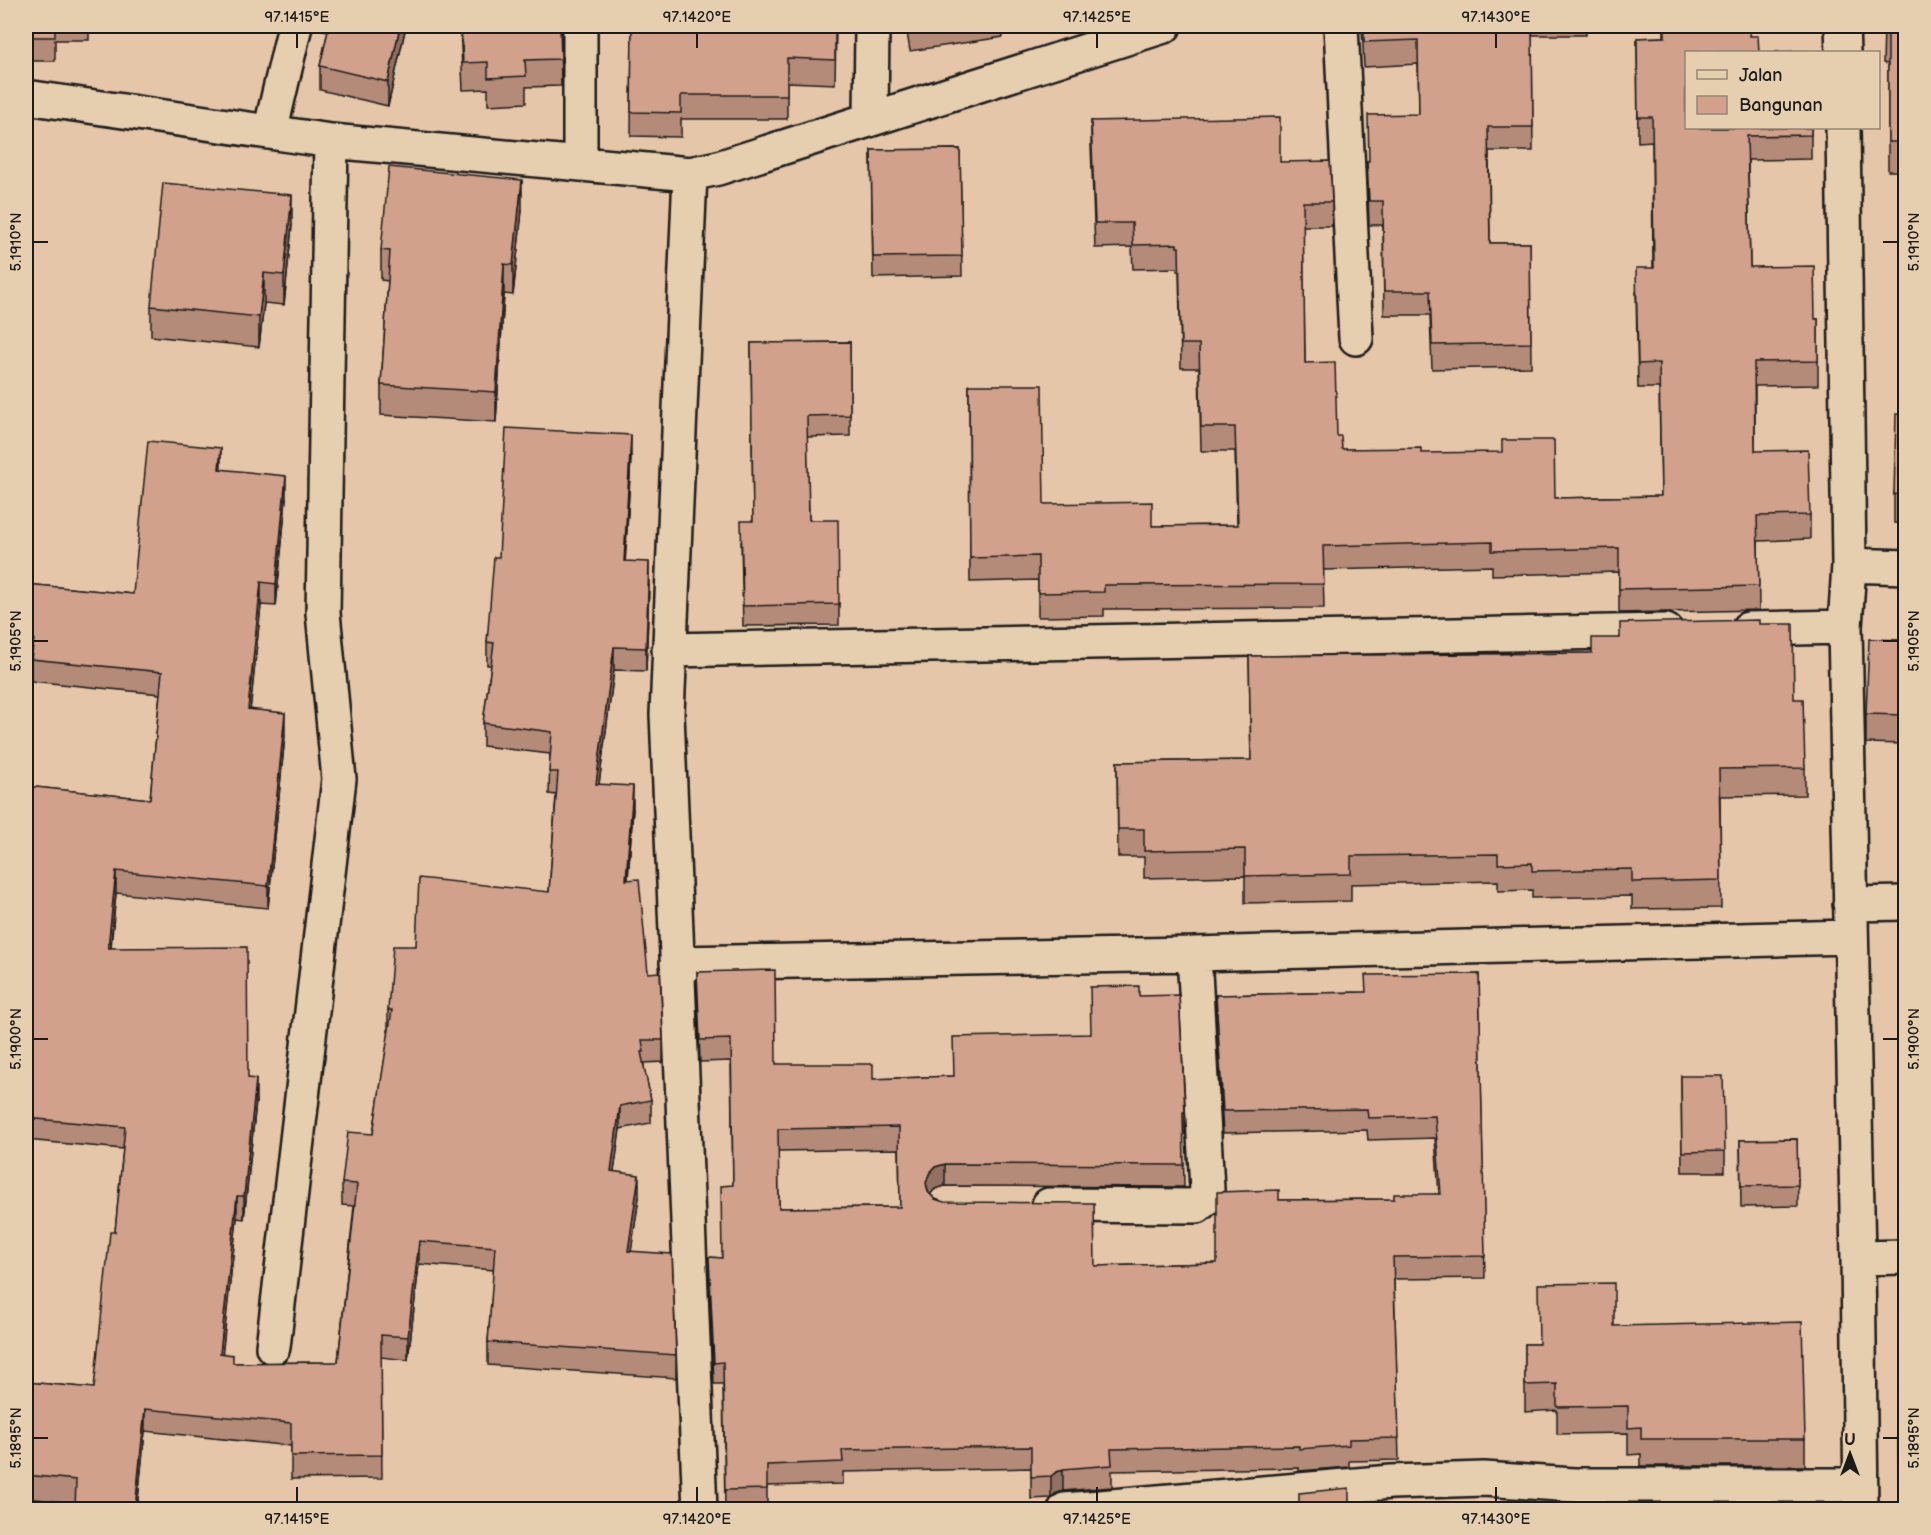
<svg xmlns="http://www.w3.org/2000/svg" width="1931" height="1535" viewBox="0 0 1931 1535" font-family="'Balsamiq Sans',sans-serif">
<style>
.lines{fill:none;stroke-linecap:round;stroke-linejoin:round}
.street-casing{stroke:#1c1c1c;stroke-width:38}
.street{stroke:#e6cfaf;stroke-width:33}
.wall{fill:#b48a78;stroke:#1c1c1c;stroke-width:1.5;fill-rule:evenodd}
.shaded-wall{fill:#927162;stroke:#1c1c1c;stroke-width:1.5}
.building{fill:#d1a18c;stroke:#1c1c1c;stroke-width:1.5;fill-rule:evenodd}
.ticks{fill:none;stroke:#1c1c1c;stroke-width:2}
.neatline{fill:none;stroke:#1c1c1c;stroke-width:2}
.ticks-label{font-size:15px;text-anchor:middle;fill:#1c1c1c}
</style>
<rect width="100%" height="100%" fill="#e6c6a8"/>
<filter id="ink" filterUnits="userSpaceOnUse"><feTurbulence type="fractalNoise" baseFrequency=".0167" numOctaves="2"/><feDisplacementMap in="SourceGraphic" scale="12" xChannelSelector="R" yChannelSelector="G"/><feConvolveMatrix kernelMatrix="1 2 1 2 8 2 1 2 1" color-interpolation-filters="sRGB"/></filter>
<g filter="url(#ink)">
<g class="lines">
<!-- street casing -->
<g class="street-casing">
<path id="street" d="M 580,26 L 580,164
M 1341,26 L 1356,338
M 1842,26 L 1843,52
M 26,97 L 331,141 L 690,174 L 718,168 L 1164,26
M 871,118 L 872,26
M 1843,128 L 1849,565 L 1845,627 L 1858,1258 L 1861,1510
M 270,132 L 295,26
M 690,174 L 667,714 L 700,1510
M 1849,565 L 1906,567
M 1748,629 L 1845,627
M 669,650 L 1666,631
M 1850,904 L 1906,903
M 677,963 L 1194,954 L 1851,937
M 1049,1205 L 1197,1206 L 1205,1199 L 1207,1189 L 1194,954
M 1858,1258 L 1906,1257
M 273,1347 L 339,779 L 323,613 L 331,141
M 1065,1510 L 1391,1482 L 1484,1479 L 1574,1485 L 1860,1485"/>
</g>
<!-- street -->
<use href="#street" class="street"/>
</g>
<!-- wall -->
<path class="wall" d="M 26,26 L 126,26 L 126,29 L 89,29 L 89,40 L 55,40 L 55,61 L 26,61 Z
M 313,26 L 406,26 L 388,106 L 320,90 L 320,66 L 328,31 L 313,28 Z
M 460,26 L 560,26 L 561,86 L 526,87 L 526,103 L 488,105 L 488,89 L 463,90 Z
M 632,26 L 836,26 L 835,84 L 787,82 L 787,119 L 681,119 L 681,137 L 631,136 Z
M 906,26 L 1003,26 L 1003,37 L 910,51 Z
M 1362,26 L 1586,26 L 1586,35 L 1532,35 L 1533,151 L 1489,151 L 1490,243 L 1530,243 L 1531,367 L 1432,369 L 1430,315 L 1384,315 L 1383,225 L 1369,225 L 1367,161 L 1369,161 L 1419,114 L 1418,64 L 1364,67 Z
M 1664,26 L 1750,26 L 1750,36 L 1759,52 L 1811,128 L 1811,159 L 1748,160 L 1750,267 L 1815,319 L 1818,319 L 1818,385 L 1755,386 L 1755,451 L 1810,515 L 1810,539 L 1758,541 L 1759,610 L 1619,613 L 1619,572 L 1492,575 L 1492,566 L 1323,570 L 1324,608 L 1104,609 L 1104,616 L 1038,617 L 1038,580 L 970,582 L 969,385 L 1044,504 L 1152,526 L 1237,525 L 1235,451 L 1201,451 L 1199,368 L 1181,368 L 1179,271 L 1177,271 L 1177,268 L 1133,269 L 1132,247 L 1095,248 L 1091,145 L 1091,121 L 1280,162 L 1332,202 L 1332,226 L 1303,226 L 1305,363 L 1342,449 L 1421,453 L 1555,498 L 1661,496 L 1659,388 L 1638,388 L 1636,292 L 1653,268 L 1652,141 L 1638,142 L 1637,38 L 1664,37 Z
M 1884,26 L 1905,26 L 1905,171 L 1888,171 L 1888,64 L 1883,63 Z
M 960,149 L 962,276 L 873,278 L 871,150 Z
M 522,210 L 513,295 L 504,294 L 496,422 L 381,415 L 381,385 L 388,281 L 381,280 L 381,250 Z
M 292,225 L 284,305 L 264,303 L 259,347 L 151,336 L 151,306 Z
M 850,342 L 850,436 L 807,437 L 809,520 L 839,604 L 839,625 L 743,626 L 741,542 L 753,521 L 751,343 Z
M 1905,414 L 1905,524 L 1894,523 L 1894,494 Z
M 631,457 L 625,561 L 649,585 L 646,671 L 614,670 L 599,784 L 633,809 L 628,880 L 663,1040 L 663,1062 L 644,1063 L 644,1068 L 651,1100 L 651,1123 L 620,1129 L 614,1171 L 639,1197 L 631,1251 L 676,1355 L 676,1378 L 488,1365 L 488,1342 L 494,1270 L 419,1264 L 408,1360 L 381,1357 L 382,1478 L 291,1479 L 291,1446 L 145,1431 L 137,1509 L 75,1509 L 75,1503 L 26,1498 L 26,1382 L 94,1388 L 115,1232 L 123,1149 L 26,1140 L 26,786 L 150,799 L 160,694 L 31,681 L 31,661 L 26,661 L 26,584 L 133,594 L 221,470 L 286,499 L 276,606 L 261,605 L 250,709 L 285,735 L 268,908 L 116,893 L 111,948 L 248,1078 L 256,1101 L 244,1219 L 237,1218 L 222,1353 L 233,1363 L 338,1362 L 354,1206 L 342,1205 L 342,1183 L 373,1134 L 389,1032 L 388,1032 L 388,1010 L 416,946 L 549,892 L 556,795 L 549,794 L 550,754 L 483,746 L 483,723 L 491,665 L 487,665 L 487,642 L 499,557 Z
M 1759,624 L 1794,699 L 1805,768 L 1805,795 L 1720,796 L 1721,908 L 1632,909 L 1632,896 L 1532,898 L 1532,890 L 1498,891 L 1498,881 L 1351,884 L 1351,901 L 1245,903 L 1245,876 L 1144,878 L 1144,857 L 1118,857 L 1117,762 L 1251,760 L 1249,656 L 1592,653 L 1620,638 Z
M 1905,640 L 1905,744 L 1866,743 L 1866,714 Z
M 697,972 L 776,1064 L 873,1079 L 953,1076 L 1091,1034 L 1139,996 L 1185,1112 L 1185,1134 L 1183,1134 L 1184,1187 L 945,1186 L 935,1189 L 930,1194 L 935,1199 L 1095,1266 L 1217,1263 L 1279,1200 L 1394,1199 L 1439,1194 L 1435,1138 L 1368,1140 L 1367,1130 L 1223,1133 L 1216,1017 L 1216,995 L 1365,992 L 1479,974 L 1485,1278 L 1394,1279 L 1399,1460 L 1349,1461 L 1349,1467 L 1299,1471 L 1299,1468 L 1112,1471 L 1112,1487 L 1063,1491 L 1055,1494 L 1051,1498 L 1031,1499 L 1031,1468 L 843,1472 L 843,1484 L 767,1486 L 767,1509 L 725,1509 L 723,1384 L 714,1384 L 709,1257 L 722,1258 L 733,1185 L 731,1061 L 700,1062 ZM 899,1149 L 900,1207 L 779,1208 L 778,1151 Z
M 1681,1076 L 1725,1151 L 1725,1172 L 1682,1172 Z
M 1797,1139 L 1798,1206 L 1741,1207 L 1740,1140 Z
M 1614,1326 L 1805,1439 L 1805,1466 L 1641,1466 L 1641,1454 L 1628,1455 L 1628,1433 L 1557,1434 L 1557,1410 L 1525,1412 L 1525,1344 L 1538,1344 Z"/>
<!-- shaded-wall -->
<path class="shaded-wall" d="M 400,26 L 406,26 L 388,106 L 388,82 Z
M 522,180 L 522,210 L 513,295 L 513,265 Z
M 292,195 L 292,225 L 284,305 L 284,275 Z
M 504,264 L 504,294 L 496,422 L 496,392 Z
M 264,273 L 264,303 L 259,347 L 259,317 Z
M 631,435 L 631,457 L 624,584 L 624,561 Z
M 221,448 L 221,471 L 219,469 Z
M 286,476 L 286,499 L 276,606 L 276,584 Z
M 649,562 L 649,585 L 646,671 L 646,648 Z
M 261,582 L 261,605 L 248,732 L 248,709 Z
M 614,647 L 614,670 L 596,806 L 596,784 Z
M 285,713 L 285,735 L 268,908 L 268,886 Z
M 633,786 L 633,809 L 626,902 L 626,880 Z
M 116,871 L 116,893 L 108,971 L 108,948 Z
M 256,1079 L 256,1101 L 244,1219 L 244,1196 Z
M 620,1106 L 620,1129 L 611,1193 L 611,1171 Z
M 945,1164 L 945,1186 L 935,1189 L 929,1196 L 926,1183 L 929,1174 L 935,1167 Z
M 639,1175 L 639,1197 L 628,1273 L 628,1251 Z
M 237,1196 L 237,1218 L 220,1376 L 220,1353 Z
M 419,1241 L 419,1264 L 408,1360 L 408,1337 Z
M 145,1409 L 145,1431 L 137,1509 L 135,1509 Z
M 1063,1469 L 1063,1491 L 1055,1494 L 1051,1498 L 1051,1476 L 1055,1473 Z"/>
<!-- building -->
<path class="building" d="M 26,26 L 55,26 L 55,37 L 26,37 Z
M 329,26 L 400,26 L 388,82 L 320,66 Z
M 461,26 L 560,26 L 561,59 L 525,60 L 526,76 L 488,78 L 488,62 L 463,63 Z
M 632,26 L 835,26 L 835,60 L 787,58 L 787,95 L 681,95 L 681,113 L 631,112 Z
M 1364,26 L 1532,26 L 1533,127 L 1488,127 L 1490,243 L 1530,243 L 1531,343 L 1432,345 L 1430,291 L 1384,291 L 1383,201 L 1369,201 L 1367,161 L 1369,161 L 1368,115 L 1419,114 L 1418,40 L 1364,42 Z
M 1665,26 L 1750,26 L 1750,36 L 1758,36 L 1759,52 L 1810,51 L 1810,52 L 1686,52 L 1686,128 L 1811,128 L 1811,135 L 1747,136 L 1750,267 L 1814,266 L 1815,319 L 1818,319 L 1818,361 L 1754,362 L 1755,451 L 1808,450 L 1810,515 L 1757,516 L 1759,586 L 1619,589 L 1619,548 L 1492,551 L 1492,542 L 1323,546 L 1324,584 L 1104,585 L 1104,592 L 1038,593 L 1038,556 L 970,558 L 969,385 L 1042,385 L 1044,504 L 1152,502 L 1152,526 L 1238,525 L 1235,427 L 1201,427 L 1199,344 L 1181,344 L 1179,247 L 1177,247 L 1177,244 L 1133,245 L 1132,223 L 1095,223 L 1091,121 L 1280,117 L 1280,162 L 1330,161 L 1332,202 L 1303,202 L 1305,363 L 1335,362 L 1337,436 L 1341,436 L 1342,449 L 1421,448 L 1421,453 L 1502,452 L 1502,440 L 1554,440 L 1555,498 L 1661,496 L 1659,363 L 1638,364 L 1636,268 L 1654,268 L 1652,117 L 1638,117 L 1637,38 L 1665,37 Z
M 1884,26 L 1905,26 L 1905,142 L 1888,142 L 1888,34 L 1883,34 Z
M 960,149 L 962,256 L 873,257 L 871,150 Z
M 389,167 L 522,180 L 513,265 L 504,264 L 496,392 L 381,385 L 390,251 L 381,250 Z
M 163,183 L 292,195 L 284,275 L 264,273 L 259,317 L 151,306 Z
M 850,342 L 850,415 L 807,416 L 809,520 L 838,520 L 839,604 L 743,606 L 741,521 L 753,521 L 751,343 Z
M 1896,414 L 1905,414 L 1905,495 L 1894,494 Z
M 506,428 L 631,435 L 624,561 L 649,562 L 646,648 L 614,647 L 596,784 L 633,786 L 626,880 L 639,879 L 648,973 L 660,972 L 663,1040 L 642,1040 L 644,1052 L 641,1052 L 651,1100 L 620,1106 L 611,1171 L 639,1175 L 628,1251 L 672,1254 L 676,1355 L 488,1342 L 495,1247 L 419,1241 L 408,1337 L 381,1335 L 382,1455 L 291,1456 L 291,1423 L 145,1409 L 135,1509 L 75,1509 L 76,1480 L 26,1475 L 26,1382 L 94,1388 L 110,1232 L 115,1232 L 125,1127 L 26,1118 L 26,786 L 150,799 L 162,672 L 31,659 L 34,639 L 26,638 L 26,584 L 133,594 L 148,441 L 221,448 L 219,469 L 286,476 L 276,584 L 261,582 L 248,709 L 285,713 L 268,886 L 116,871 L 108,948 L 247,947 L 248,1078 L 256,1079 L 244,1196 L 237,1196 L 220,1353 L 233,1355 L 233,1363 L 338,1362 L 357,1184 L 342,1183 L 348,1132 L 373,1134 L 392,1010 L 388,1010 L 393,946 L 416,946 L 419,878 L 549,892 L 558,772 L 549,772 L 552,732 L 483,723 L 494,643 L 487,642 L 494,557 L 499,557 Z
M 1759,620 L 1759,624 L 1793,624 L 1794,699 L 1803,699 L 1805,768 L 1719,769 L 1721,880 L 1632,882 L 1632,869 L 1532,871 L 1532,863 L 1498,864 L 1498,854 L 1351,856 L 1351,874 L 1245,876 L 1245,849 L 1144,851 L 1144,829 L 1118,829 L 1117,762 L 1251,760 L 1249,656 L 1592,653 L 1592,638 L 1620,638 L 1620,623 Z
M 1869,639 L 1905,640 L 1905,715 L 1866,714 Z
M 775,970 L 776,1064 L 873,1064 L 873,1079 L 954,1076 L 953,1037 L 1091,1034 L 1090,987 L 1139,986 L 1139,996 L 1179,995 L 1185,1112 L 1183,1112 L 1184,1165 L 945,1164 L 935,1167 L 929,1174 L 926,1183 L 928,1192 L 935,1199 L 944,1202 L 1094,1203 L 1095,1266 L 1217,1263 L 1217,1192 L 1279,1190 L 1279,1200 L 1394,1199 L 1394,1194 L 1441,1194 L 1435,1116 L 1368,1118 L 1367,1109 L 1223,1111 L 1216,995 L 1366,992 L 1365,975 L 1479,974 L 1485,1256 L 1393,1257 L 1399,1438 L 1349,1439 L 1349,1445 L 1299,1449 L 1299,1446 L 1111,1449 L 1112,1465 L 1063,1469 L 1055,1473 L 1051,1476 L 1031,1477 L 1031,1447 L 842,1450 L 843,1462 L 767,1465 L 767,1489 L 725,1490 L 723,1362 L 714,1363 L 709,1257 L 722,1258 L 721,1186 L 733,1185 L 731,1039 L 700,1040 L 697,972 ZM 899,1127 L 900,1207 L 779,1208 L 778,1129 Z
M 1681,1076 L 1723,1076 L 1725,1151 L 1682,1152 Z
M 1797,1139 L 1798,1185 L 1741,1186 L 1740,1140 Z
M 1614,1283 L 1614,1326 L 1802,1322 L 1805,1439 L 1641,1439 L 1641,1427 L 1628,1428 L 1628,1406 L 1557,1407 L 1557,1384 L 1525,1385 L 1525,1344 L 1539,1344 L 1538,1284 Z
M 1898,1430 L 1905,1430 L 1905,1509 L 1899,1509 Z
M 1349,1488 L 1349,1509 L 1299,1509 L 1299,1493 Z
M 1560,1505 L 1560,1509 L 1469,1509 L 1469,1506 Z"/>
</g>
<!-- ticks -->
<path class="ticks" d="M 297,33 L 297,48M 697,33 L 697,48M 1097,33 L 1097,48M 1496,33 L 1496,48M 33,242 L 48,242M 1883,242 L 1898,242M 33,641 L 48,641M 1883,641 L 1898,641M 33,1039 L 48,1039M 1883,1039 L 1898,1039M 33,1438 L 48,1438M 1883,1438 L 1898,1438M 297,1487 L 297,1502M 697,1487 L 697,1502M 1097,1487 L 1097,1502M 1496,1487 L 1496,1502"/>
<!-- margin -->
<rect width="1931" height="1535" fill="none" stroke="#e6cfaf" stroke-width="66"/>
<!-- legend -->
<rect x="1685" y="51" width="195" height="78" fill="#e6cfaf" stroke="#958774" stroke-width="1.5"/>
<rect x="1697" y="70" width="30" height="9" fill="#e6cfaf" stroke="#958774" stroke-width="1.5"/>
<text x="1739" y="81" font-size="18" fill="#1c1c1c">Jalan</text>
<rect x="1697" y="96" width="30" height="18" fill="#d1a18c" stroke="#958774" stroke-width="1.5"/>
<text x="1739" y="111" font-size="18" fill="#1c1c1c">Bangunan</text>
<!-- north arrow -->
<g transform="translate(1850 1454)" stroke="#e6cfaf" stroke-width="4.5" paint-order="stroke">
<path d="M0-4.5L10 22L0 15L-10 22Z" fill="#1c1c1c"/>
<text y="-9" font-size="16" font-weight="bold" text-anchor="middle" fill="#1c1c1c">U</text>
</g>
<rect x="33" y="33" width="1865" height="1469" class="neatline"/>
<g class="ticks-label">
<text x="297" y="22">97.1415°E</text>
<text x="697" y="22">97.1420°E</text>
<text x="1097" y="22">97.1425°E</text>
<text x="1496" y="22">97.1430°E</text>
<text transform="translate(16 242) rotate(-90)" y="5">5.1910°N</text>
<text transform="translate(1914 242) rotate(-90)" y="5">5.1910°N</text>
<text transform="translate(16 641) rotate(-90)" y="5">5.1905°N</text>
<text transform="translate(1914 641) rotate(-90)" y="5">5.1905°N</text>
<text transform="translate(16 1039) rotate(-90)" y="5">5.1900°N</text>
<text transform="translate(1914 1039) rotate(-90)" y="5">5.1900°N</text>
<text transform="translate(16 1438) rotate(-90)" y="5">5.1895°N</text>
<text transform="translate(1914 1438) rotate(-90)" y="5">5.1895°N</text>
<text x="297" y="1524">97.1415°E</text>
<text x="697" y="1524">97.1420°E</text>
<text x="1097" y="1524">97.1425°E</text>
<text x="1496" y="1524">97.1430°E</text>
</g>
</svg>
